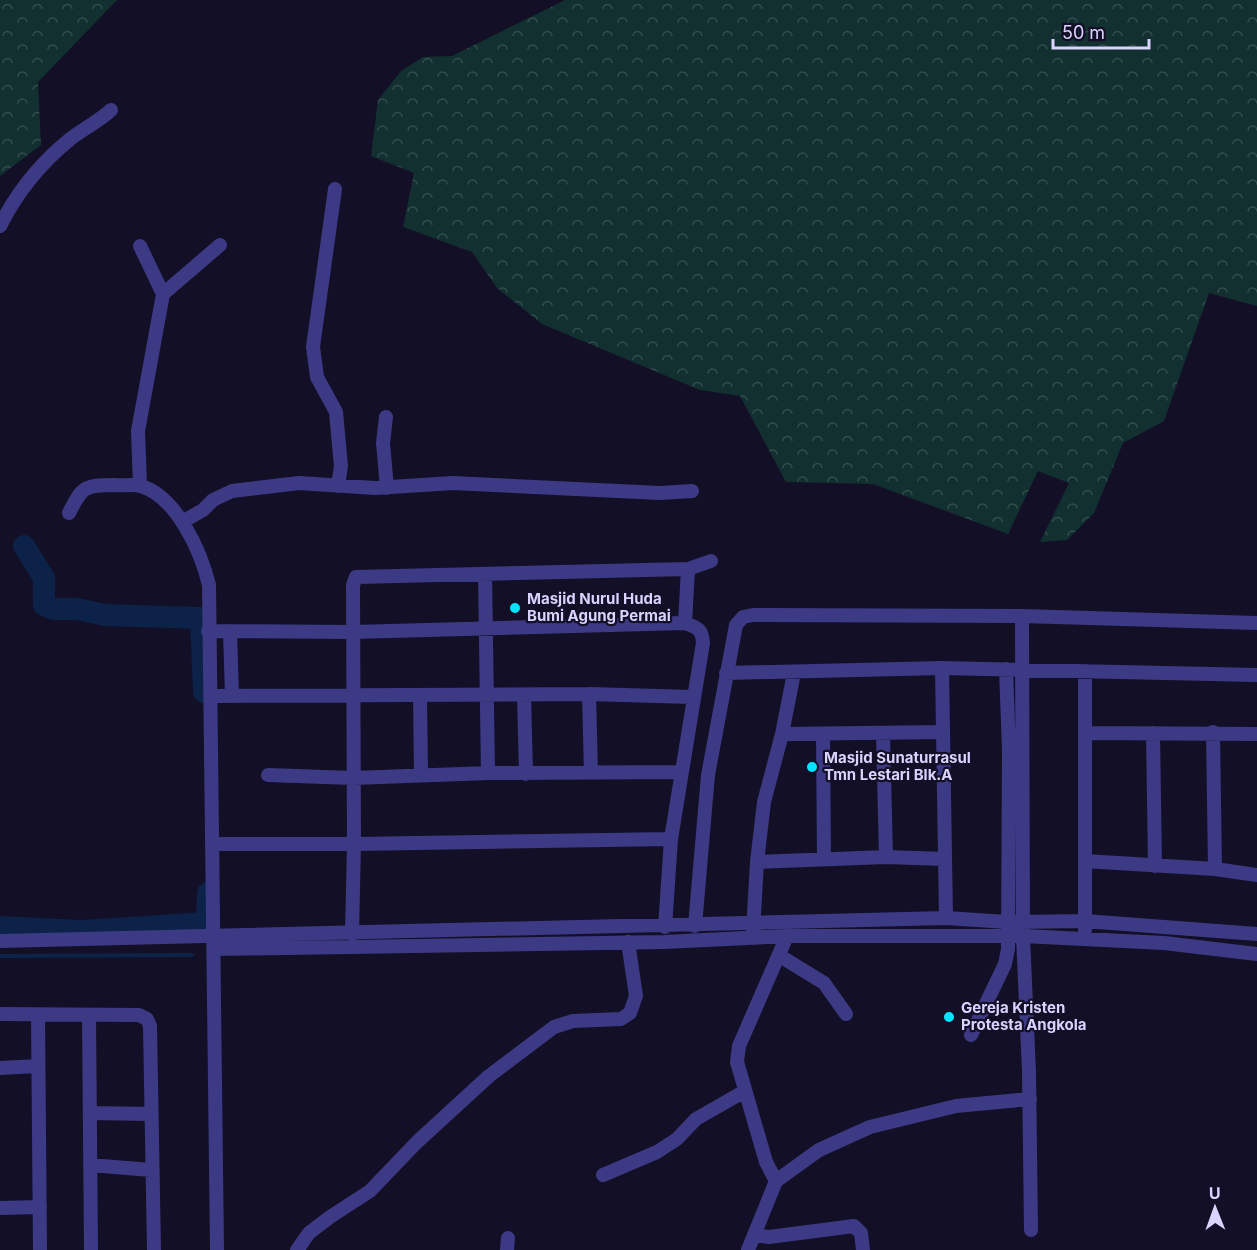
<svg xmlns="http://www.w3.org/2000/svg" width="1257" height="1250" viewBox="0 0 1257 1250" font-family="Inter,sans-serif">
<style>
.forest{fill:url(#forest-crowns)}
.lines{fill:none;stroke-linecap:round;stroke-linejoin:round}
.stream{stroke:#0c2248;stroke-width:4}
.river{stroke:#0c2248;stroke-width:22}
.minor{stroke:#3d3a85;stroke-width:14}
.poi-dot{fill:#00e5ff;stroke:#130f26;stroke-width:2}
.labels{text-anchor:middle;stroke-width:4.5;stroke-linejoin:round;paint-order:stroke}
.poi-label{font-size:15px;font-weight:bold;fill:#d9d4ff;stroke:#130f26;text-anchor:start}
</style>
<defs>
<pattern id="forest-crowns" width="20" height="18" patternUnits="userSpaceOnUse" patternTransform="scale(1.5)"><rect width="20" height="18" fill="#12302f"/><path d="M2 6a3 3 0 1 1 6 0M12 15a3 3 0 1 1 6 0" fill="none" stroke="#344d4e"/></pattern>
</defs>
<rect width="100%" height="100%" fill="#130f26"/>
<!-- forest -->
<path class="forest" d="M 0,0 L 117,0 L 38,82 L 41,145 L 0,176 Z
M 565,0 L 1257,0 L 1257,306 L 1209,293 L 1164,421 L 1123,443 L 1094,513 L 1067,540 L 1040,542 L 1069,483 L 1038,471 L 1008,534 L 873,484 L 786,482 L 740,396 L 700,390 L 542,324 L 497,288 L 472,252 L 403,227 L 414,173 L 371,156 L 378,100 L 401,71 L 423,57 L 452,56 Z"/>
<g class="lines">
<!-- stream -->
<path class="stream" d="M 0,956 L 192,955"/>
<!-- river -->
<path class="river" d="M 24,546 L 44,578 L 44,605 L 53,609 L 77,609 L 105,615 L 201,618 L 204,692
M 0,927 L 82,931 L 207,923 L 208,893"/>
<!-- minor -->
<path class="minor" d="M 335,189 L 313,347 L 317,377 L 336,412 L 341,466 L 338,486
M 0,226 C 17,192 41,163 69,140 C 83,129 98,122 111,110
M 163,294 L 220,245
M 386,417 L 383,443 L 387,488
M 140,486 L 138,431 L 163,294 L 140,246
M 69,513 C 82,487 84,485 114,485 C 123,486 133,484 141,486 C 177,497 201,552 209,585 L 217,1250
M 182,522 L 203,510 L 213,500 L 232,491 L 299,483 L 375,488 L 453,483 L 660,493 L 692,491
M 485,574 L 488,773
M 1022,616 L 1023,936 L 1029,1072 L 1031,1230
M 685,623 L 688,569
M 208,631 L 353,632 L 685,623 C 698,628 702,629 703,643 L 671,839 L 665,927
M 230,631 L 232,696
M 942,668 L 946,918
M 1085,671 L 1085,930
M 726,673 L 942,668 L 1257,675
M 589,694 L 591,773
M 524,695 L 526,774
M 211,696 L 589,694 L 692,697
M 420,696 L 421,775
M 1213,732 L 1215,869
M 1087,733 L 1257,734
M 1153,733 L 1155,866
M 782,734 L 943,732
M 823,734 L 824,859
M 883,734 L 886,857
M 268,775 L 353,778 L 488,773 L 682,772
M 214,844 L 354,844 L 671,839
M 1085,861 L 1215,869 L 1257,875
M 757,862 L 886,857 L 945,859
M 695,926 L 708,775 L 736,625 L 743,617 L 753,615 L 1022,616 L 1257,623
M 753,931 L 757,862 L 764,802 L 782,734 L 794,673
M 352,934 L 354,844 L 353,585 L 356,577 L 688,569 L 711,561
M 0,941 L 946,918 L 1007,922 L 1085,921 L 1257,934
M 215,949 L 664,942 L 787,936 L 1023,936 L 1164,943 L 1257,954
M 780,956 L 824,983 L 846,1014
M 0,1014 L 139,1015 L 147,1019 L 150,1026 L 154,1250
M 38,1015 L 40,1250
M 89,1015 L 91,1250
M 971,1035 L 1005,964 L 1008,949 L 1009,750 L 1006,669
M 0,1068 L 38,1066
M 90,1113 L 151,1114
M 90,1165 L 151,1170
M 603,1175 L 657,1152 L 677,1139 L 696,1119 L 745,1091
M 776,1181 L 766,1162 L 737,1062 L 739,1046 L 787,936
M 0,1208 L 40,1207
M 755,1235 L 769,1237 L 854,1226 L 861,1233 L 863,1250
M 297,1250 L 309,1233 L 330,1217 L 370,1191 L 417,1142 L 489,1076 L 554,1027 L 573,1021 L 621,1019 L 630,1013 L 636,996 L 628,942
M 507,1250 L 508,1238
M 748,1250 L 776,1181 L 819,1150 L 870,1127 L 956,1106 L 1030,1099"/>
</g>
<!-- markers -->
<g class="poi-dot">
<circle cx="515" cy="608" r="6"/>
<circle cx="812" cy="767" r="6"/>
<circle cx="949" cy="1017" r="6"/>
</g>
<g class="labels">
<!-- poi labels -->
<g class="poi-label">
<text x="527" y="604">Masjid Nurul Huda<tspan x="527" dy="17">Bumi Agung Permai</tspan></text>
<text x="824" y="763">Masjid Sunaturrasul<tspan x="824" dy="17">Tmn Lestari Blk.A</tspan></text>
<text x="961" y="1013">Gereja Kristen<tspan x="961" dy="17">Protesta Angkola</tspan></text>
</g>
</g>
<!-- north arrow -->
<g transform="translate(1215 1208) rotate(359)" stroke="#130f26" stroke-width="4.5" paint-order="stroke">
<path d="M0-4.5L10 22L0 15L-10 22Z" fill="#d9d4ff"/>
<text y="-9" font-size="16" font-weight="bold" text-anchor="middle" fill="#d9d4ff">U</text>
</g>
<!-- scale -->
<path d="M1053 39v9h96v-9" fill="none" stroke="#d9d4ff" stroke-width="3"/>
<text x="1062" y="39" font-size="18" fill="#d9d4ff" stroke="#130f26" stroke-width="4.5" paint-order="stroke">50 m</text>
</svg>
